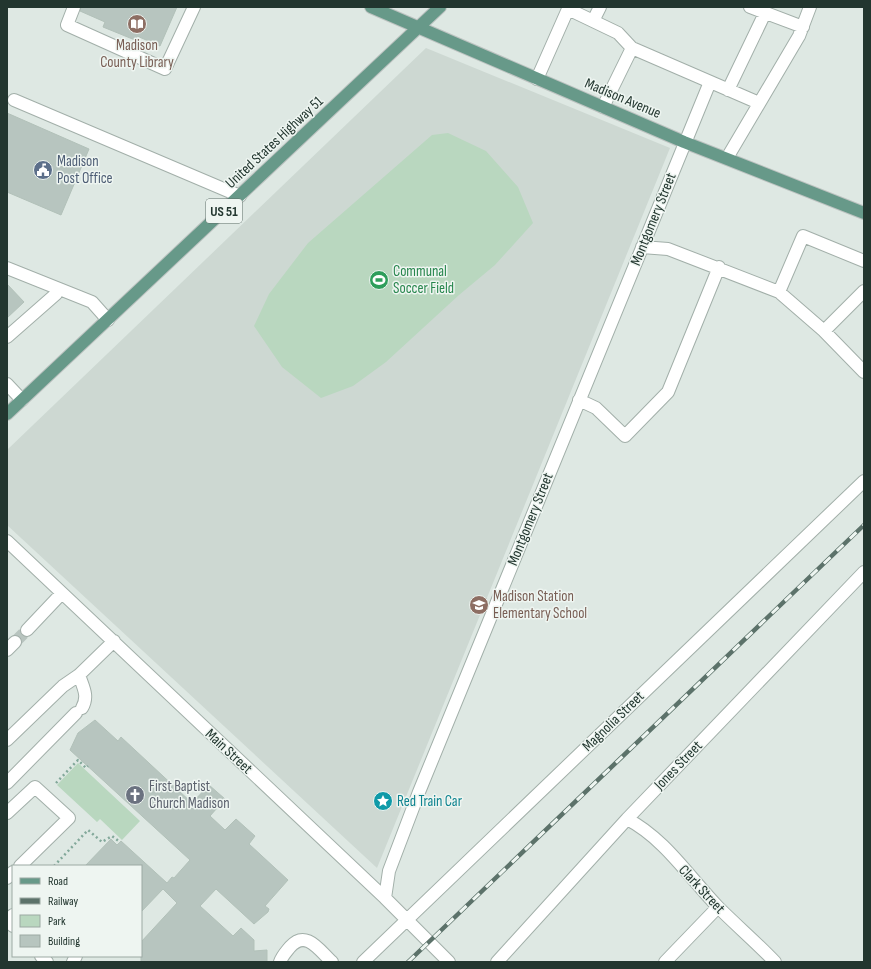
<svg xmlns="http://www.w3.org/2000/svg" width="871" height="969" viewBox="0 0 871 969" font-family="'Sofia Sans Condensed',sans-serif">
<style>
.built{fill:#cdd8d2}
.green{fill:#b9d7bf}
.building{fill:#b7c5bf;stroke:#b2c1b9}
.lines{fill:none;stroke-linecap:round;stroke-linejoin:round}
.minor-tunnel{stroke:#b8c4bf;stroke-width:12;stroke-dasharray:12 6;stroke-linecap:butt}
.minor-casing{stroke:#a2afa9;stroke-width:14}
.major-casing{stroke:#bdc3c1;stroke-width:14}
.path{stroke:#82a89a;stroke-width:2.5;stroke-dasharray:2 3;stroke-linecap:butt}
.minor{stroke:#fff;stroke-width:12}
.major{stroke:#679989;stroke-width:12}
.rail-casing{stroke:#5c726a;stroke-width:4.5}
.rail{stroke:#eef5f1;stroke-width:3;stroke-dasharray:9;stroke-linecap:butt}
.labels{text-anchor:middle;stroke-width:3;stroke-linejoin:round;paint-order:stroke}
.shield{fill:#eef5f1;stroke:#5f6f69;stroke-width:1}
.shield-label{font-size:14px;font-weight:bold;fill:#22362f}
.education-label{font-size:15px;fill:#785e54;stroke:#eef5f1}
.street-label{font-size:15px;fill:#22362f;stroke:#eef5f1}
.service-label{font-size:15px;fill:#4e5e75;stroke:#eef5f1;text-anchor:start}
.leisure-label{font-size:15px;fill:#27864d;stroke:#eef5f1;text-anchor:start}
.worship-label{font-size:15px;fill:#5b616d;stroke:#eef5f1;text-anchor:start}
.culture-label{font-size:15px;fill:#0d838f;stroke:#eef5f1;text-anchor:start}
</style>
<rect width="100%" height="100%" fill="#dee8e3"/>
<!-- built -->
<path class="built" d="M 426,48 L 670,148 L 377,868 L 7,525 L 7,450 Z"/>
<!-- green -->
<path class="green" d="M 448,133 L 486,151 L 518,187 L 533,223 L 495,265 L 459,295 L 386,362 L 353,386 L 321,398 L 282,367 L 254,326 L 269,294 L 308,243 L 432,135 Z
M 78,763 L 140,821 L 122,840 L 100,819 L 97,822 L 57,785 Z"/>
<!-- building -->
<path class="building" d="M 81,7 L 177,7 L 160,46 L 137,36 L 135,40 L 103,27 L 105,22 L 80,11 Z
M 7,113 L 89,149 L 61,215 L 7,192 Z
M 7,284 L 24,302 L 7,318 Z
M 95,720 L 118,741 L 121,737 L 192,803 L 209,785 L 225,799 L 210,816 L 225,830 L 236,819 L 255,836 L 249,844 L 288,880 L 265,906 L 269,909 L 268,912 L 254,924 L 216,889 L 200,906 L 233,936 L 241,928 L 254,940 L 254,951 L 267,950 L 267,962 L 141,962 L 141,942 L 177,903 L 163,889 L 141,912 L 141,866 L 85,866 L 111,839 L 117,845 L 121,841 L 167,883 L 172,877 L 174,878 L 190,860 L 70,750 L 78,733 Z"/>
<g class="lines">
<!-- minor-tunnel -->
<path class="minor-tunnel" d="M 15,642 L 27,630"/>
<!-- minor casing -->
<g class="minor-casing">
<path id="minor" d="M 74,7 L 67,25 L 165,69 L 194,7
M 750,7 L 803,27
M 593,21 L 600,7
M 537,79 L 568,9 L 618,33 L 632,48 L 759,103
M 728,90 L 765,13
M 14,100 L 240,196
M 603,107 L 632,48
M 727,158 L 799,36 L 810,7
M 642,247 L 668,249 L 779,292 L 824,331 L 864,372
M 7,268 L 92,302 L 108,320
M 779,292 L 803,236 L 864,261
M 824,331 L 864,291
M 7,337 L 56,294 L 58,289
M 7,384 L 22,400
M 579,400 L 596,408 L 625,436 L 668,392 L 719,267
M 7,541 L 385,898 L 449,962
M 27,630 L 62,593
M 7,650 L 15,642
M 79,675 C 83,687 89,696 82,708
M 7,740 L 63,686 L 79,675 L 114,641
M 7,783 L 76,713
M 7,813 L 35,787 L 69,818 L 20,866
M 627,819 C 664,838 689,877 718,907 C 737,926 757,943 775,962
M 7,878 L 13,872
M 385,898 L 389,871 L 419,792 L 710,82
M 13,915 L 7,920 L 13,926
M 41,956 L 47,962
M 73,962 L 76,956
M 280,962 C 282,956 286,952 290,947 C 306,929 319,950 332,962
M 363,962 L 864,481
M 497,962 L 627,819 L 864,572
M 665,962 L 718,907"/>
</g>
<!-- major casing -->
<g class="major-casing">
<path id="major" d="M 371,7 L 684,142 L 864,213
M 7,414 L 440,7"/>
</g>
<!-- path -->
<path class="path" d="M 56,783 L 78,760 L 86,768 L 88,766
M 54,866 L 88,830 L 102,842 L 112,836 L 120,842"/>
<!-- minor -->
<use href="#minor" class="minor"/>
<!-- major -->
<use href="#major" class="major"/>
<!-- rail casing -->
<g class="rail-casing">
<path id="rail" d="M 408,962 L 864,525"/>
</g>
<!-- rail -->
<use href="#rail" class="rail"/>
</g>
<!-- icons -->
<defs>
<g id="library-disc" transform="scale(1)"><circle r="9.5" fill="#8d6e63" stroke="#eef5f1"/><path d="M-6-4Q-3-5.5-.7-3.5V5Q-3 3-6 4ZM6-4Q3-5.5 .7-3.5V5Q3 3 6 4Z" fill="#fff"/></g>
<g id="civic-disc" transform="scale(1)"><circle r="9.5" fill="#5c6f8a" stroke="#eef5f1"/><path d="M-.6-6.5H3V-4.5H.6V-3L4-1V1h2V6H-6V1h2V-1L-.6-3ZM-1.2 2.5V6h2.4V2.5Z" fill="#fff"/></g>
<g id="stadium-disc" transform="scale(1)"><circle r="9.5" fill="#2e9e5b" stroke="#eef5f1"/><path d="M0-5a6.5 5 0 1 0 0 10a6.5 5 0 1 0 0-10ZM-3.5-1.8h7v3.6h-7Z" fill="#fff"/></g>
<g id="school-disc" transform="scale(1)"><circle r="9.5" fill="#8d6e63" stroke="#eef5f1"/><path d="M0-5L7-2L0 1L-7-2ZM-4 1L0 2.5L4 1V4Q0 6-4 4Z" fill="#fff"/></g>
<g id="church-disc" transform="scale(1)"><circle r="9.5" fill="#6b7280" stroke="#eef5f1"/><path d="M-1.2-6h2.4v3.5h3.3v2.4h-3.3V6h-2.4V-.1h-3.3v-2.4h3.3Z" fill="#fff"/></g>
<g id="sight-disc" transform="scale(1)"><circle r="9.5" fill="#0f9aa8" stroke="#eef5f1"/><path d="M0-6L1.8-2.2L6-1.7L2.9 1.2L3.7 5.4L0 3.3L-3.7 5.4L-2.9 1.2L-6-1.7L-1.8-2.2Z" fill="#fff"/></g>
</defs>
<g fill-rule="evenodd">
<use href="#library-disc" x="137" y="24"/>
<use href="#civic-disc" x="43" y="170"/>
<use href="#stadium-disc" x="379" y="280"/>
<use href="#school-disc" x="479" y="605"/>
<use href="#church-disc" x="135" y="795"/>
<use href="#sight-disc" x="383" y="801"/>
</g>
<g class="labels">
<!-- shield labels -->
<rect class="shield" x="206" y="199" width="36" height="24" rx="3"/>
<g class="shield-label">
<text x="224" y="216">US 51</text>
</g>
<!-- education labels -->
<g class="education-label">
<text x="137" y="50">Madison<tspan x="137" dy="17">County Library</tspan></text>
<text x="493" y="601" text-anchor="start">Madison Station<tspan x="493" dy="17">Elementary School</tspan></text>
</g>
<!-- street labels -->
<g class="street-label">
<text transform="translate(623 98) rotate(23)" y="5">Madison Avenue</text>
<text transform="translate(274 142) rotate(-43)" y="5">United States Highway 51</text>
<text transform="translate(653 219) rotate(-68)" y="5">Montgomery Street</text>
<text transform="translate(530 519) rotate(-68)" y="5">Montgomery Street</text>
<text transform="translate(613 721) rotate(-44)" y="5">Magnolia Street</text>
<text transform="translate(229 751) rotate(43)" y="5">Main Street</text>
<text transform="translate(678 765) rotate(-46)" y="5">Jones Street</text>
<text transform="translate(702 889) rotate(47)" y="5">Clark Street</text>
</g>
<!-- service labels -->
<g class="service-label">
<text x="57" y="166">Madison<tspan x="57" dy="17">Post Office</tspan></text>
</g>
<!-- leisure labels -->
<g class="leisure-label">
<text x="393" y="276">Communal<tspan x="393" dy="17">Soccer Field</tspan></text>
</g>
<!-- worship labels -->
<g class="worship-label">
<text x="149" y="791">First Baptist<tspan x="149" dy="17">Church Madison</tspan></text>
</g>
<!-- culture labels -->
<g class="culture-label">
<text x="397" y="806">Red Train Car</text>
</g>
</g>
<!-- border -->
<rect width="871" height="969" fill="none" stroke="#22362f" stroke-width="16"/>
<!-- legend -->
<rect x="12" y="865" width="130" height="92" fill="#eef5f1" stroke="#9ca9a3"/>
<rect x="20" y="878" width="20" height="6" fill="#679989" stroke="#9ca9a3"/>
<text x="48" y="885" font-size="12" fill="#22362f">Road</text>
<rect x="20" y="898" width="20" height="6" fill="#5c726a" stroke="#9ca9a3"/>
<text x="48" y="905" font-size="12" fill="#22362f">Railway</text>
<rect x="20" y="915" width="20" height="12" fill="#b9d7bf" stroke="#9ca9a3"/>
<text x="48" y="925" font-size="12" fill="#22362f">Park</text>
<rect x="20" y="935" width="20" height="12" fill="#b7c5bf" stroke="#9ca9a3"/>
<text x="48" y="945" font-size="12" fill="#22362f">Building</text>
</svg>
